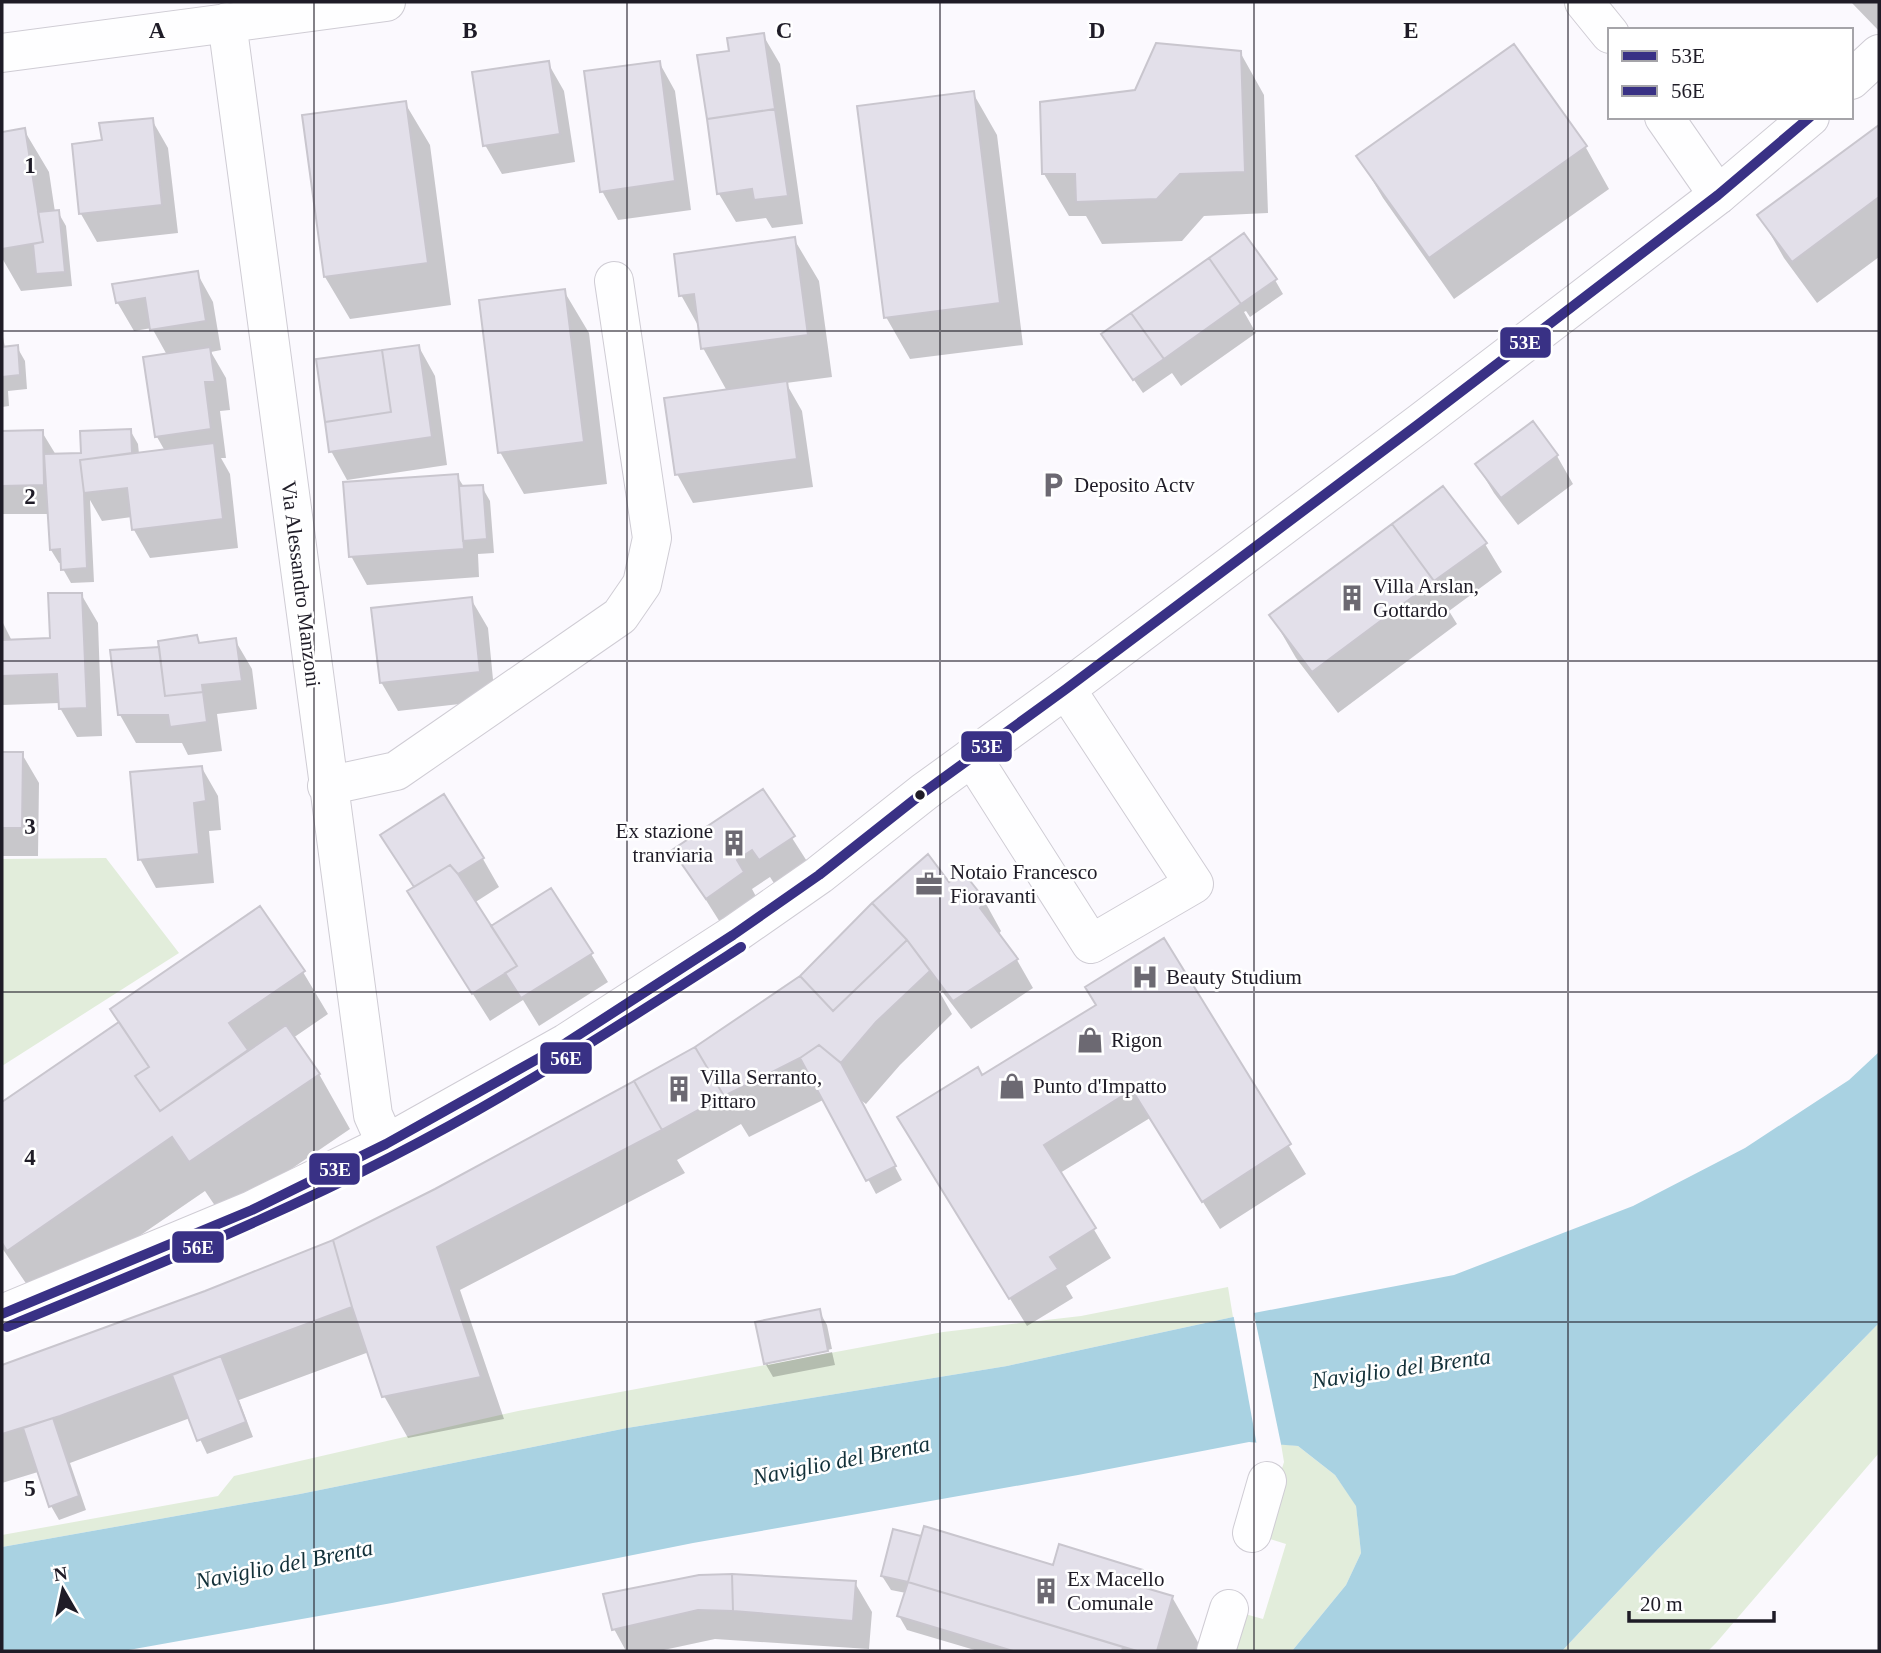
<svg xmlns="http://www.w3.org/2000/svg" width="1881" height="1653" viewBox="0 0 1881 1653" font-family="Georgia,serif">
<style>
.green{fill:#e2eddb}
.water{fill:#a9d2e2}
.pier{fill:#fbf9fe}
.shadow{fill:#0003}
.building{fill:#e3e0ea;stroke:#c9c6ce;stroke-width:2}
.lines{fill:none;stroke-linecap:round;stroke-linejoin:round}
.minor-casing{stroke:#cfccd4;stroke-width:40}
.major-casing{stroke:#cfccd4;stroke-width:40}
.minor{stroke:#fefeff;stroke-width:38}
.major{stroke:#fefeff;stroke-width:38}
.bus-1-casing{stroke:#fff;stroke-width:16}
.bus-2-casing{stroke:#fff;stroke-width:16}
.bus-1{stroke:#393185;stroke-width:10}
.bus-2{stroke:#393185;stroke-width:10}
.grid{fill:none;stroke:#1f1c27;stroke-width:2;stroke-opacity:0.55}
.bus-dot{fill:#1f1c27;stroke:#fff;stroke-width:2.5}
.labels{text-anchor:middle;stroke-width:5;stroke-linejoin:round;paint-order:stroke}
.poi-label{font-size:21px;fill:#1f1c27;stroke:#fff;text-anchor:start}
.street-label{font-size:21px;fill:#1f1c27;stroke:#fff}
.water-label{font-size:23px;font-style:italic;fill:#123039;stroke:#fff}
.grid-label{font-size:23px;text-anchor:middle;font-weight:bold;fill:#1f1c27;stroke:#fff;stroke-width:5;stroke-linejoin:round;paint-order:stroke}
.line-badge{stroke:#fff;stroke-width:2.5}
.badge-label{font-size:19px;text-anchor:middle;font-weight:bold;fill:#fff}
</style>
<rect width="100%" height="100%" fill="#fbf9fe"/>
<!-- green -->
<path class="green" d="M 106,858 L 179,953 L 2,1066 L 2,859 Z
M 1228,1287 L 1233,1317 L 1007,1366 L 627,1428 L 300,1494 L 2,1547 L 2,1535 L 218,1496 L 234,1476 L 518,1411 L 943,1332 L 1081,1316 Z
M 1879,1323 L 1879,1453 L 1716,1643 L 1708,1651 L 1562,1651 L 1657,1550 Z
M 1281,1444 L 1298,1446 L 1335,1475 L 1356,1505 L 1361,1553 L 1346,1585 L 1292,1651 L 1229,1651 L 1245,1614 L 1263,1619 L 1286,1544 L 1261,1536 L 1284,1462 Z"/>
<!-- water -->
<path class="water" d="M 1879,1052 L 1879,1323 L 1657,1550 L 1562,1651 L 1292,1651 L 1346,1585 L 1361,1553 L 1356,1506 L 1335,1475 L 1298,1446 L 1249,1442 L 1078,1475 L 693,1543 L 392,1603 L 123,1651 L 2,1651 L 2,1547 L 300,1494 L 627,1428 L 1007,1366 L 1233,1317 L 1454,1275 L 1633,1206 L 1745,1148 L 1849,1080 Z"/>
<!-- pier -->
<path class="pier" d="M 1253,1309 L 1281,1444 L 1281,1448 L 1257,1446 L 1233,1313 Z"/>
<!-- shadow -->
<path class="shadow" d="M 1851,2 L 1879,2 L 1879,31 Z
M 763,35 L 780,64 L 803,224 L 772,228 L 766,218 L 736,222 L 719,194 L 699,57 L 731,53 Z
M 1240,52 L 1264,95 L 1268,213 L 1204,216 L 1182,241 L 1102,244 L 1086,216 L 1069,216 L 1044,174 L 1136,92 Z
M 659,62 L 675,91 L 691,210 L 618,220 L 602,191 Z
M 548,63 L 564,91 L 575,162 L 502,174 L 485,145 Z
M 973,93 L 997,135 L 1023,345 L 910,359 L 886,317 Z
M 405,103 L 430,145 L 451,305 L 350,319 L 325,277 Z
M 152,120 L 168,148 L 178,233 L 97,242 L 81,214 L 104,141 Z
M 1879,127 L 1879,257 L 1817,303 L 1784,258 L 1760,216 Z
M 24,130 L 49,172 L 55,212 L 58,212 L 66,226 L 72,286 L 21,291 L 2,258 L 2,133 Z
M 1585,146 L 1609,189 L 1454,299 L 1383,198 L 1358,156 Z
M 794,239 L 819,281 L 832,377 L 786,383 L 802,411 L 813,487 L 693,503 L 677,474 L 727,391 L 703,348 L 700,329 L 681,295 Z
M 197,273 L 213,302 L 221,350 L 211,352 L 226,378 L 230,410 L 220,411 L 226,458 L 221,458 L 230,474 L 238,548 L 150,558 L 134,530 L 132,517 L 102,521 L 90,500 L 94,582 L 71,583 L 63,569 L 62,563 L 59,563 L 51,550 L 49,514 L 2,514 L 2,433 L 42,432 L 56,455 L 82,455 L 130,430 L 138,444 L 139,454 L 165,451 L 157,437 L 167,355 L 152,328 L 134,331 L 117,302 Z
M 1275,280 L 1283,294 L 1250,317 L 1246,311 L 1244,312 L 1256,333 L 1181,386 L 1172,373 L 1143,393 L 1103,335 Z
M 564,291 L 589,333 L 607,484 L 524,494 L 500,452 Z
M 2,331 L 5,348 L 17,347 L 25,361 L 27,389 L 8,391 L 9,406 L 2,407 Z
M 419,347 L 435,376 L 447,465 L 347,480 L 331,451 Z
M 1557,456 L 1573,484 L 1518,525 L 1494,493 L 1477,465 Z
M 457,476 L 464,487 L 482,487 L 490,501 L 494,553 L 478,554 L 479,577 L 367,585 L 351,556 Z
M 1485,544 L 1502,572 L 1449,611 L 1457,624 L 1338,713 L 1296,658 L 1271,615 Z
M 81,594 L 98,623 L 102,736 L 77,737 L 60,708 L 60,703 L 2,705 L 2,621 L 12,641 L 52,640 Z
M 471,599 L 488,628 L 495,700 L 398,711 L 381,682 Z
M 196,637 L 201,645 L 235,640 L 252,669 L 257,709 L 217,714 L 222,751 L 188,755 L 182,743 L 136,743 L 120,715 Z
M 2,754 L 22,754 L 39,783 L 38,856 L 2,856 Z
M 202,768 L 218,796 L 221,830 L 209,831 L 214,883 L 156,888 L 140,859 Z
M 762,791 L 810,866 L 777,888 L 770,877 L 752,889 L 759,902 L 723,927 L 675,851 Z
M 483,859 L 499,887 L 474,903 L 491,929 L 591,954 L 608,982 L 539,1026 L 523,1000 L 490,1021 L 426,920 L 415,888 L 399,864 Z
M 963,875 L 985,902 L 1001,931 L 998,935 L 1017,960 L 1033,988 L 971,1029 L 941,990 L 939,991 L 952,1014 L 900,1065 L 866,1104 L 858,1098 L 902,1180 L 876,1194 L 825,1099 L 749,1137 L 741,1124 L 677,1160 L 685,1173 L 460,1290 L 504,1419 L 408,1438 L 384,1396 L 369,1352 L 239,1400 L 253,1437 L 207,1454 L 190,1418 L 70,1463 L 86,1510 L 59,1520 L 51,1506 L 38,1472 L 2,1483 L 2,1368 L 334,1242 L 436,1190 L 693,1050 Z
M 1163,941 L 1306,1174 L 1220,1229 L 1150,1118 L 1060,1173 L 1111,1258 L 1066,1286 L 1073,1298 L 1027,1326 L 915,1146 L 982,1077 L 1098,1006 Z
M 303,972 L 328,1014 L 293,1038 L 319,1074 L 350,1129 L 222,1216 L 205,1191 L 40,1304 L 2,1248 L 2,1104 L 120,1023 Z
M 819,1311 L 827,1325 L 832,1349 L 768,1362 L 768,1365 L 832,1352 L 835,1365 L 773,1377 L 765,1363 Z
M 920,1537 L 922,1540 L 1054,1567 L 1142,1572 L 1154,1592 L 1172,1597 L 1203,1651 L 978,1651 L 907,1630 L 899,1616 L 906,1593 L 891,1590 L 882,1576 Z
M 700,1577 L 855,1583 L 872,1612 L 869,1649 L 715,1639 L 659,1651 L 626,1651 L 614,1629 Z"/>
<!-- building -->
<path class="building" d="M 764,33 L 775,109 L 707,119 L 697,55 L 729,51 L 727,38 Z
M 1156,43 L 1241,51 L 1245,172 L 1180,174 L 1157,199 L 1076,202 L 1075,174 L 1042,174 L 1040,102 L 1135,90 Z
M 1514,44 L 1587,146 L 1429,258 L 1356,156 Z
M 549,61 L 560,134 L 483,146 L 472,72 Z
M 660,61 L 675,181 L 600,192 L 584,71 Z
M 974,91 L 1000,303 L 884,318 L 857,106 Z
M 406,101 L 428,263 L 324,277 L 302,115 Z
M 775,109 L 788,196 L 754,200 L 752,189 L 717,194 L 707,119 Z
M 153,118 L 162,205 L 79,214 L 72,144 L 102,140 L 99,123 Z
M 1879,125 L 1879,197 L 1792,262 L 1757,215 Z
M 25,128 L 43,242 L 2,249 L 2,132 Z
M 59,210 L 65,272 L 36,274 L 33,244 L 43,242 L 38,212 Z
M 1244,233 L 1277,279 L 1241,304 L 1209,258 Z
M 795,237 L 808,335 L 701,349 L 694,294 L 679,296 L 674,254 Z
M 1209,258 L 1241,304 L 1164,359 L 1131,313 Z
M 198,271 L 206,321 L 150,330 L 145,298 L 116,303 L 112,284 Z
M 565,289 L 584,442 L 498,453 L 479,300 Z
M 1131,313 L 1164,359 L 1133,380 L 1101,334 Z
M 18,345 L 20,375 L 2,377 L 2,347 Z
M 419,345 L 432,437 L 329,452 L 325,422 L 391,412 L 382,350 Z
M 210,347 L 215,382 L 205,382 L 211,429 L 155,437 L 143,357 Z
M 382,350 L 391,412 L 325,422 L 316,359 Z
M 787,381 L 797,459 L 675,475 L 664,398 Z
M 1533,421 L 1558,455 L 1501,498 L 1475,464 Z
M 131,429 L 132,453 L 80,460 L 84,493 L 87,568 L 61,570 L 60,549 L 50,550 L 44,454 L 81,453 L 80,431 Z
M 43,430 L 44,485 L 2,486 L 2,431 Z
M 214,443 L 223,519 L 132,530 L 127,488 L 84,493 L 80,460 Z
M 458,474 L 464,549 L 349,557 L 343,482 Z
M 483,485 L 487,539 L 463,541 L 459,486 Z
M 1443,486 L 1487,543 L 1434,581 L 1392,524 Z
M 1392,524 L 1434,581 L 1312,672 L 1269,615 Z
M 48,593 L 82,593 L 87,708 L 59,709 L 57,674 L 2,676 L 2,640 L 50,638 Z
M 472,597 L 480,672 L 380,683 L 371,608 Z
M 197,635 L 199,643 L 236,638 L 242,681 L 202,685 L 203,692 L 165,696 L 158,641 Z
M 159,647 L 165,696 L 203,692 L 207,722 L 170,727 L 168,715 L 118,715 L 110,650 Z
M 2,752 L 23,752 L 22,828 L 2,828 Z
M 202,766 L 206,801 L 194,803 L 199,854 L 138,860 L 130,772 Z
M 763,789 L 795,836 L 759,860 L 752,850 L 737,860 L 744,872 L 706,899 L 672,850 Z
M 444,794 L 484,858 L 458,874 L 450,865 L 414,887 L 380,835 Z
M 928,854 L 949,882 L 963,872 L 986,901 L 980,908 L 1018,959 L 953,1001 L 907,940 L 872,903 Z
M 450,865 L 458,874 L 517,966 L 472,994 L 407,891 Z
M 551,888 L 593,953 L 521,998 L 505,973 L 517,966 L 491,926 Z
M 872,903 L 907,940 L 833,1011 L 800,976 Z
M 260,906 L 305,971 L 229,1023 L 248,1050 L 160,1111 L 135,1076 L 149,1067 L 110,1009 Z
M 1164,938 L 1291,1144 L 1202,1202 L 1132,1090 L 1044,1145 L 1096,1228 L 1050,1257 L 1058,1269 L 1009,1299 L 897,1117 L 978,1067 L 982,1075 L 1096,1005 L 1085,987 Z
M 907,940 L 930,971 L 876,1022 L 841,1063 L 819,1045 L 800,1058 L 724,1096 L 695,1047 L 800,976 L 833,1011 Z
M 119,1022 L 149,1067 L 135,1076 L 160,1111 L 286,1025 L 320,1074 L 189,1162 L 172,1137 L 7,1251 L 2,1243 L 2,1102 Z
M 819,1045 L 841,1063 L 896,1166 L 866,1181 L 800,1058 Z
M 695,1047 L 724,1096 L 662,1130 L 634,1081 Z
M 634,1081 L 662,1130 L 437,1247 L 481,1377 L 382,1397 L 352,1307 L 333,1240 L 435,1189 Z
M 333,1240 L 352,1307 L 60,1416 L 2,1434 L 2,1365 L 205,1291 Z
M 820,1309 L 828,1351 L 764,1364 L 755,1322 Z
M 221,1356 L 246,1422 L 197,1441 L 172,1375 Z
M 53,1418 L 79,1496 L 49,1507 L 23,1428 Z
M 924,1526 L 1053,1565 L 1059,1544 L 1143,1570 L 1139,1586 L 1173,1596 L 1157,1651 L 1137,1651 L 908,1582 Z
M 893,1529 L 921,1536 L 908,1582 L 881,1576 Z
M 732,1574 L 856,1581 L 853,1621 L 733,1611 Z
M 732,1574 L 733,1611 L 698,1610 L 612,1630 L 603,1594 L 699,1575 Z
M 908,1582 L 1123,1647 L 1122,1651 L 1013,1651 L 897,1616 Z"/>
<g class="lines">
<!-- minor casing -->
<g class="minor-casing">
<path id="minor" d="M 1584,2 L 1610,34
M 227,22 L 373,1115 L 386,1144
M 2,53 L 386,2
M 1664,117 L 1718,195
M 972,757 L 1091,944 L 1194,884 L 1066,689
M 327,786 L 396,771 L 620,616 L 642,584 L 652,538 L 614,281
M 1252,1533 L 1267,1481
M 1216,1651 L 1229,1609"/>
</g>
<!-- major casing -->
<g class="major-casing">
<path id="major" d="M 1851,80 L 1879,54
M 2,1314 L 252,1210 L 386,1144 L 566,1043 L 733,935 L 819,875 L 924,792 L 1066,689 L 1420,423 L 1718,195 L 1810,117"/>
</g>
<!-- minor -->
<use href="#minor" class="minor"/>
<!-- major -->
<use href="#major" class="major"/>
<!-- bus-1 casing -->
<g class="bus-1-casing">
<path id="bus-1" d="M 2,1314 L 252,1210 L 386,1144 L 566,1043 L 733,935 L 819,875 L 924,792 L 1066,689 L 1420,423 L 1718,195 L 1810,117"/>
</g>
<!-- bus-2 casing -->
<g class="bus-2-casing">
<path id="bus-2" d="M 7,1327 C 137,1273 266,1221 391,1157 C 512,1095 626,1021 741,947"/>
</g>
<!-- bus-1 -->
<use href="#bus-1" class="bus-1"/>
<!-- bus-2 -->
<use href="#bus-2" class="bus-2"/>
</g>
<!-- grid -->
<path class="grid" d="M 314,2 L 314,1651M 627,2 L 627,1651M 940,2 L 940,1651M 1254,2 L 1254,1651M 1568,2 L 1568,1651M 2,331 L 1879,331M 2,661 L 1879,661M 2,992 L 1879,992M 2,1322 L 1879,1322"/>
<!-- icons -->
<defs>
<g id="parking-bare" transform="scale(2.1)"><path d="M-3.5-5.5H1a3.5 3.5 0 0 1 0 7H-1V5.5H-3.5ZM-1-3.4V-.6H.8a1.4 1.4 0 0 0 0-2.8Z" fill="#6c6972" stroke="#fff" stroke-width="2.5" paint-order="stroke"/></g>
<g id="building-bare" transform="scale(2.1)"><path d="M-4-6H4V6H1V3H-1V6H-4ZM-2.5-4.3h1.7v1.8h-1.7ZM.8-4.3h1.7v1.8H.8ZM-2.5-1h1.7V.8h-1.7ZM.8-1h1.7V.8H.8Z" fill="#6c6972" stroke="#fff" stroke-width="2.5" paint-order="stroke"/></g>
<g id="office-bare" transform="scale(2.1)"><path d="M-6-3h4V-5.5h4V-3h4V5H-6ZM-1-4.5V-3h2v-1.5ZM-6 0V1H6V0Z" fill="#6c6972" stroke="#fff" stroke-width="2.5" paint-order="stroke"/></g>
<g id="hospital-bare" transform="scale(2.1)"><path d="M-5-5h3v3.5h4V-5h3V5h-3V1.5h-4V5h-3Z" fill="#6c6972" stroke="#fff" stroke-width="2.5" paint-order="stroke"/></g>
<g id="shop-bare" transform="scale(2.1)"><path d="M-5-2.5h2.3a2.7 3.5 0 0 1 5.4 0H5L5.5 6h-11ZM-1.5-2.5h3a1.5 2.3 0 0 0-3 0Z" fill="#6c6972" stroke="#fff" stroke-width="2.5" paint-order="stroke"/></g>
</defs>
<g fill-rule="evenodd">
<use href="#parking-bare" x="1053" y="485"/>
<use href="#building-bare" x="1352" y="598"/>
<use href="#building-bare" x="734" y="843"/>
<use href="#office-bare" x="929" y="884"/>
<use href="#hospital-bare" x="1145" y="977"/>
<use href="#shop-bare" x="1090" y="1040"/>
<use href="#shop-bare" x="1012" y="1086"/>
<use href="#building-bare" x="679" y="1089"/>
<use href="#building-bare" x="1046" y="1591"/>
</g>
<!-- markers -->
<circle class="bus-dot" cx="920" cy="795" r="6"/>
<g class="labels">
<!-- poi labels -->
<g class="poi-label">
<text x="1074" y="492">Deposito Actv</text>
<text x="1373" y="593">Villa Arslan,<tspan x="1373" dy="24">Gottardo</tspan></text>
<text x="713" y="838" text-anchor="end">Ex stazione<tspan x="713" dy="24">tranviaria</tspan></text>
<text x="950" y="879">Notaio Francesco<tspan x="950" dy="24">Fioravanti</tspan></text>
<text x="1166" y="984">Beauty Studium</text>
<text x="1111" y="1047">Rigon</text>
<text x="700" y="1084">Villa Serranto,<tspan x="700" dy="24">Pittaro</tspan></text>
<text x="1033" y="1093">Punto d'Impatto</text>
<text x="1067" y="1586">Ex Macello<tspan x="1067" dy="24">Comunale</tspan></text>
</g>
<!-- street labels -->
<g class="street-label">
<text transform="translate(301 584) rotate(83)" y="7">Via Alessandro Manzoni</text>
</g>
<!-- water labels -->
<g class="water-label">
<text transform="translate(1401 1368) rotate(-8)" y="8">Naviglio del Brenta</text>
<text transform="translate(841 1460) rotate(-11)" y="8">Naviglio del Brenta</text>
<text transform="translate(284 1564) rotate(-11)" y="8">Naviglio del Brenta</text>
</g>
</g>
<g class="grid-label">
<text x="157" y="38">A</text>
<text x="470" y="38">B</text>
<text x="784" y="38">C</text>
<text x="1097" y="38">D</text>
<text x="1411" y="38">E</text>
<text x="30" y="173">1</text>
<text x="30" y="504">2</text>
<text x="30" y="834">3</text>
<text x="30" y="1165">4</text>
<text x="30" y="1496">5</text>
</g>
<g class="line-badge">
<rect x="1499" y="326" width="53" height="33" rx="7" fill="#393185"/>
<rect x="960" y="730" width="53" height="33" rx="7" fill="#393185"/>
<rect x="539" y="1041" width="54" height="34" rx="7" fill="#393185"/>
<rect x="308" y="1152" width="53" height="34" rx="7" fill="#393185"/>
<rect x="171" y="1230" width="54" height="34" rx="7" fill="#393185"/>
</g>
<g class="badge-label">
<text x="1525" y="349">53E</text>
<text x="987" y="753">53E</text>
<text x="566" y="1065">56E</text>
<text x="335" y="1176">53E</text>
<text x="198" y="1254">56E</text>
</g>
<!-- border -->
<rect width="1881" height="1653" fill="none" stroke="#1f1c27" stroke-width="7"/>
<!-- legend -->
<rect x="1608" y="28" width="245" height="91" fill="#ffffff" stroke="#a5a4a9" stroke-width="2"/>
<rect x="1622" y="51" width="35" height="10" fill="#393185" stroke="#a5a4a9" stroke-width="2"/>
<text x="1671" y="63" font-size="21" fill="#1f1c27">53E</text>
<rect x="1622" y="86" width="35" height="10" fill="#393185" stroke="#a5a4a9" stroke-width="2"/>
<text x="1671" y="98" font-size="21" fill="#1f1c27">56E</text>
<!-- north arrow -->
<g transform="translate(63 1590) rotate(351)" stroke="#ffffff" stroke-width="5" paint-order="stroke">
<path d="M0-5L12 26L0 18L-12 26Z" fill="#1f1c27"/>
<text y="-10" font-size="19" font-weight="bold" text-anchor="middle" fill="#1f1c27">N</text>
</g>
<!-- scale -->
<path d="M1629 1611v10h145v-10" fill="none" stroke="#1f1c27" stroke-width="3.5"/>
<text x="1640" y="1611" font-size="21" fill="#1f1c27" stroke="#ffffff" stroke-width="5" paint-order="stroke">20 m</text>
</svg>
